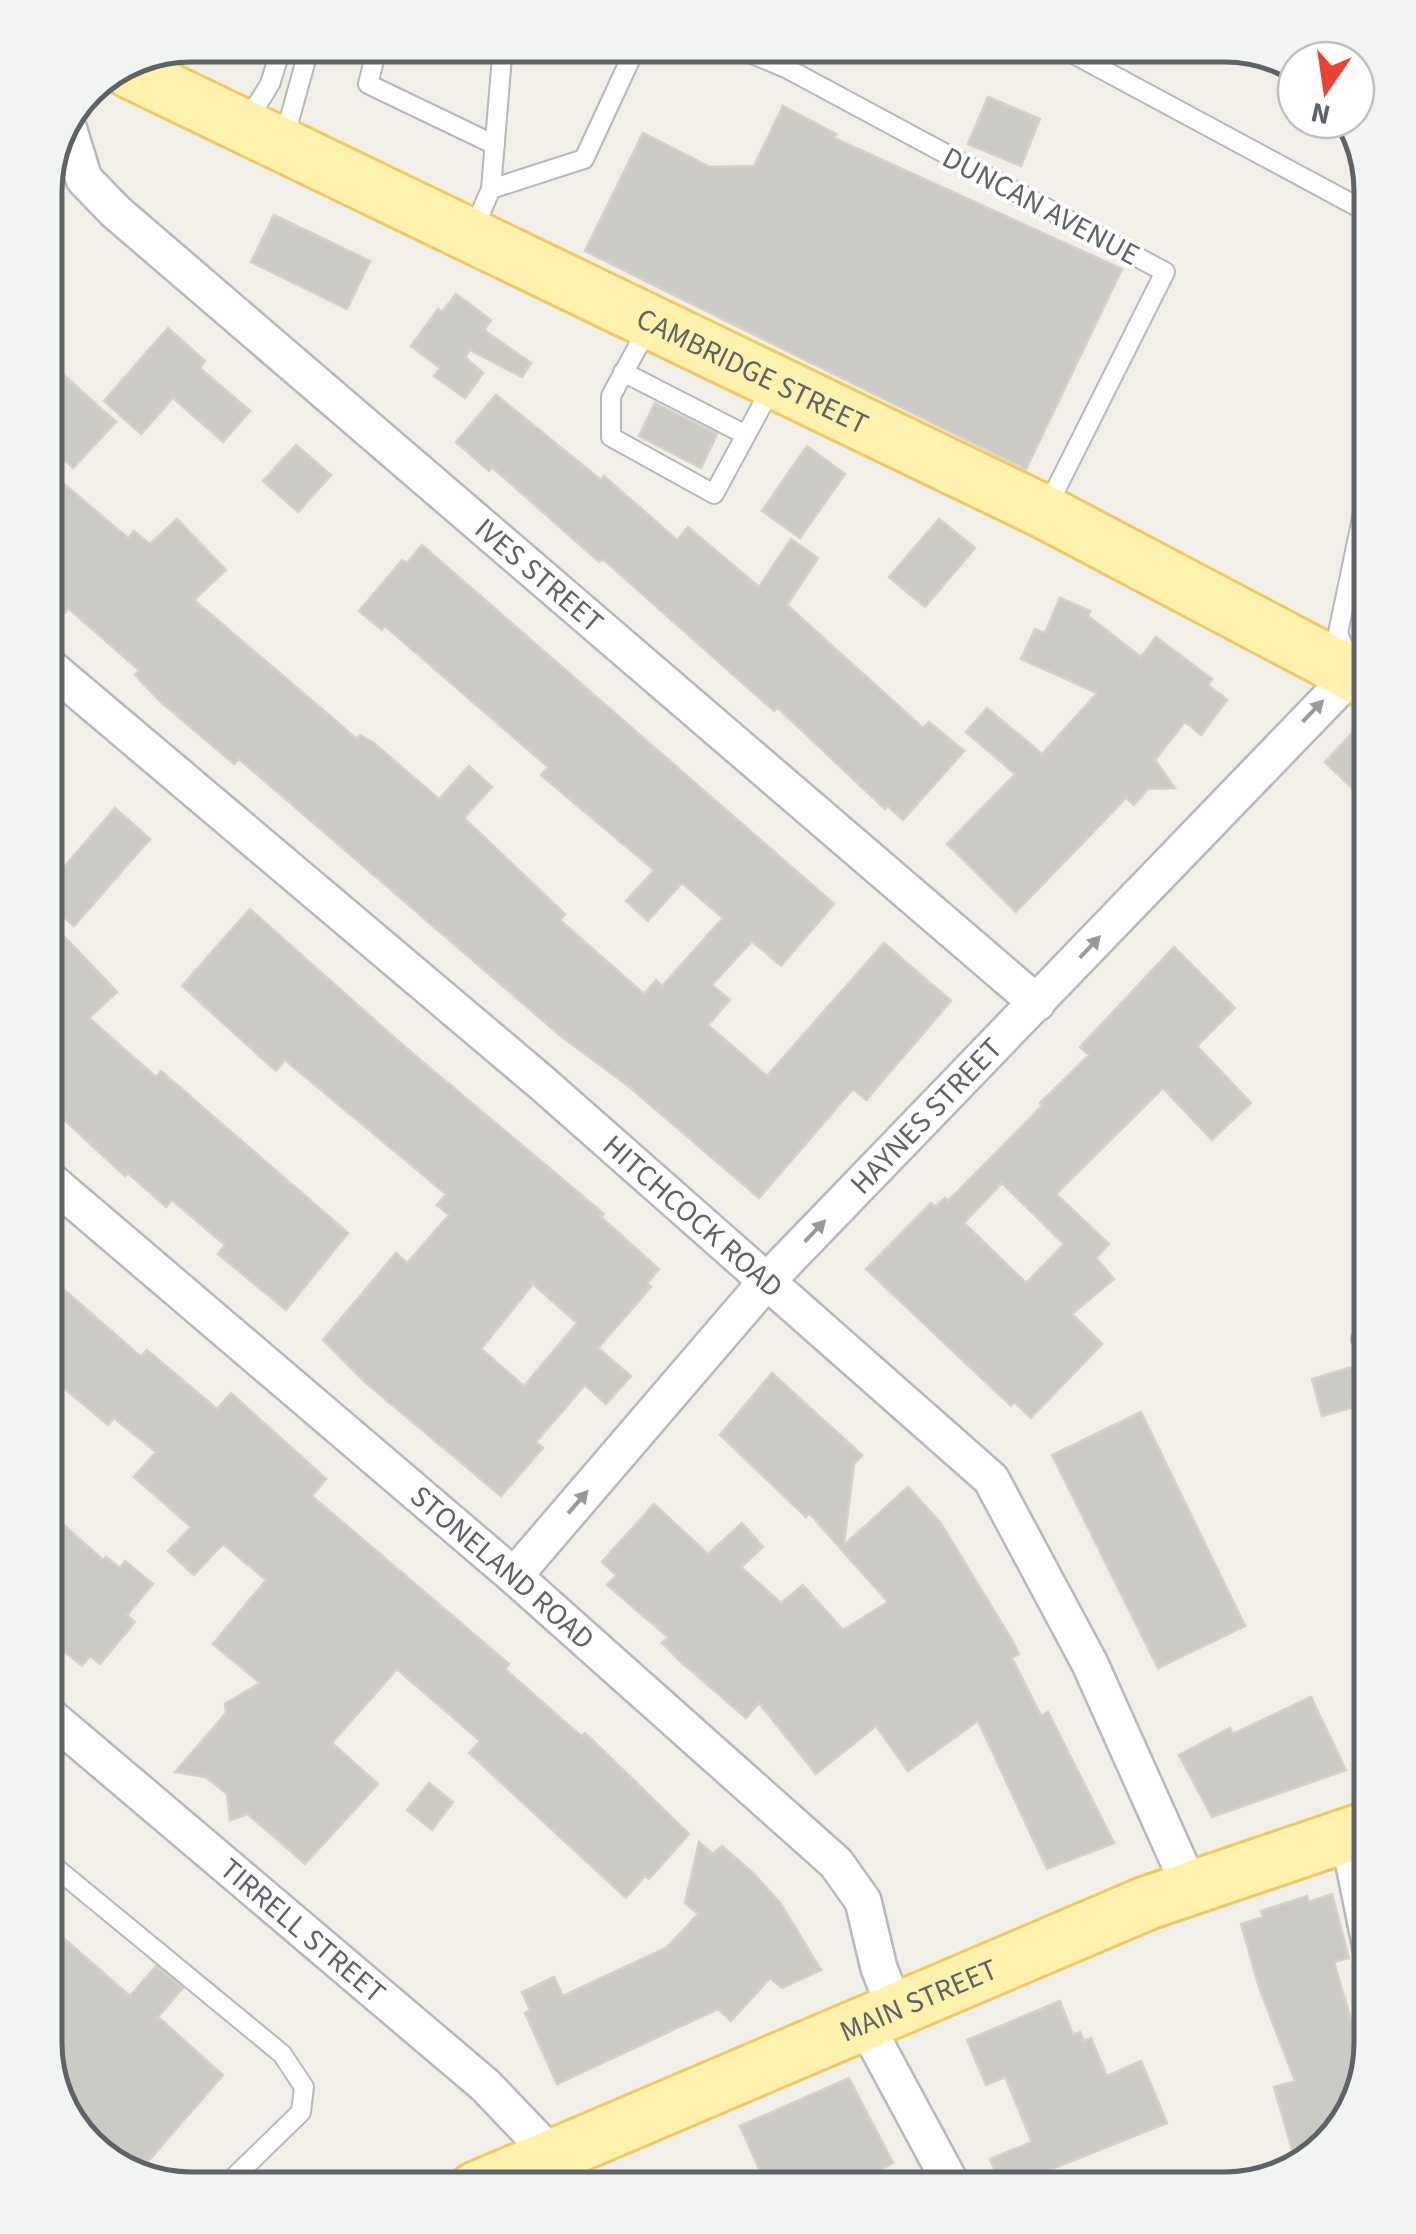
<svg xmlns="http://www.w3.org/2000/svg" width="1416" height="2234" viewBox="0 0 1416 2234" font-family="'Source Sans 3',sans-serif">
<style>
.building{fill:#cccac5;stroke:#d6d1c6;stroke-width:2.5;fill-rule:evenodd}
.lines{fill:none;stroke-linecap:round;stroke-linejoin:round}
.service-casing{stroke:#b5b8bc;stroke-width:22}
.minor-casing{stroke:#b5b8bc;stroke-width:40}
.primary-casing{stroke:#f2c960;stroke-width:58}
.service{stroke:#fff;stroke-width:18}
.minor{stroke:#fff;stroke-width:35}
.primary{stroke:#fff2af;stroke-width:52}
.oneway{fill:#979a9d}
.labels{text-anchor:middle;stroke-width:8;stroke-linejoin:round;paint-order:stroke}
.street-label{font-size:30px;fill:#5f6368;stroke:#fff}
.rim{fill:none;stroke:#5f6368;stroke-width:5}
</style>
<rect width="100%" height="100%" fill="#f1efe8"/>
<!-- building -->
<path class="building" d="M 988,97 L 1040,119 L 1021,166 L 968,144 Z
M 783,106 L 836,134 L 834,138 L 1122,269 L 1026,469 L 585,251 L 643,133 L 710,167 L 754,166 Z
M 274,215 L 370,261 L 347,309 L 251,262 Z
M 456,294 L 491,320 L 484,330 L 531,363 L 522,377 L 470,350 L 465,357 L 483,373 L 465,398 L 434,376 L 440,368 L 411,346 L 438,309 L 442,312 Z
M 168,328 L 205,361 L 200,368 L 250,411 L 223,442 L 173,398 L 141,434 L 104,401 Z
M 45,358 L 116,422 L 73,468 L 45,442 L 45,429 L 60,412 L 45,398 Z
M 496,395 L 601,480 L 604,476 L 677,540 L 688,527 L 759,587 L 791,539 L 818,558 L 787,605 L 923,728 L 929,722 L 964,751 L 903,820 L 888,806 L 885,809 L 778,708 L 774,711 L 603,559 L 599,562 L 492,467 L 489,471 L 456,442 Z
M 655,403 L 717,434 L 701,468 L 639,436 Z
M 296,445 L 331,475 L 298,512 L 263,481 Z
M 807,446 L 845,474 L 800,538 L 762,511 Z
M 45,468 L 128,538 L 134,531 L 150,544 L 177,519 L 226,570 L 194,600 L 357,739 L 360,735 L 375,744 L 439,799 L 469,766 L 492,787 L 464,818 L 565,914 L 560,920 L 644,994 L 656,980 L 662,986 L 723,918 L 682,883 L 648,921 L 626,901 L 654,870 L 541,775 L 548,767 L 385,626 L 382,630 L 359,611 L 402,560 L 407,563 L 422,545 L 834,904 L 781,966 L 752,941 L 712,985 L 730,1000 L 708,1025 L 767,1076 L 884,943 L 951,1001 L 866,1100 L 853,1089 L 759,1198 L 627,1085 L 562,1037 L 239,759 L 234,764 L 161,702 L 135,675 L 139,670 L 68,608 L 64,614 L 45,599 Z
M 939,519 L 975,548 L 925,607 L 889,577 Z
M 1060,598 L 1090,611 L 1088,616 L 1141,657 L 1156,637 L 1212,679 L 1208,685 L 1227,700 L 1201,735 L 1185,722 L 1155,760 L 1175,788 L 1148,789 L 1134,805 L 1126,798 L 1016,912 L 947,844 L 1015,774 L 966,732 L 987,708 L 1042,754 L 1097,693 L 1021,659 L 1035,629 L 1045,633 Z
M 1357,728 L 1371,741 L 1371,778 L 1357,793 L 1325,762 Z
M 115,808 L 150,839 L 74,926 L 45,901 L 45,853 L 64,867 Z
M 250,909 L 405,1047 L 604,1214 L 601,1217 L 659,1269 L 647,1283 L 651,1287 L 598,1348 L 631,1376 L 606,1404 L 585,1385 L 536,1442 L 543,1448 L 501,1496 L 366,1383 L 323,1340 L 396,1253 L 407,1263 L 449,1215 L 437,1205 L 446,1194 L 285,1060 L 276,1071 L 182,986 ZM 533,1284 L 577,1323 L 524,1386 L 481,1349 Z
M 63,935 L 117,992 L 89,1018 L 156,1077 L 161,1071 L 348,1233 L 286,1310 L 218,1254 L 225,1245 L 172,1200 L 166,1207 L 128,1173 L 125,1176 L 45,1102 L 45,956 Z
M 1174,947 L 1235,1008 L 1197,1046 L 1251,1103 L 1212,1140 L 1163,1088 L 1056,1194 L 1109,1244 L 1096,1258 L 1114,1279 L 1072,1314 L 1102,1344 L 1031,1418 L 1014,1402 L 1011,1406 L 866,1269 L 931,1203 L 935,1207 L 945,1198 L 948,1201 L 1042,1106 L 1040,1103 L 1089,1055 L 1080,1047 ZM 1002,1183 L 1064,1244 L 1026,1283 L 964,1223 Z
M 45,1273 L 141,1357 L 147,1350 L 217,1409 L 231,1393 L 326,1479 L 312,1496 L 509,1664 L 505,1669 L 582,1737 L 585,1733 L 689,1834 L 649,1879 L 645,1876 L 626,1898 L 469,1753 L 480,1741 L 397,1669 L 332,1743 L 378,1784 L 305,1864 L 248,1814 L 230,1820 L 227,1794 L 206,1777 L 175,1772 L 226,1713 L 225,1704 L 260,1683 L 213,1644 L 266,1580 L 223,1544 L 194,1575 L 168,1551 L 191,1527 L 134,1477 L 156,1452 L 114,1418 L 108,1425 L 64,1388 L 45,1411 Z
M 1354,1366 L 1365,1404 L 1322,1416 L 1312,1379 Z
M 772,1373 L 862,1455 L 854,1464 L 844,1545 L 908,1487 L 940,1522 L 1012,1640 L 1019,1654 L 1012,1658 L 1041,1716 L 1048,1712 L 1114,1843 L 1047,1869 L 978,1721 L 908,1771 L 876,1726 L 816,1774 L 759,1703 L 746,1718 L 680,1661 L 662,1643 L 668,1637 L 607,1585 L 616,1575 L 602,1562 L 654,1504 L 708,1554 L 742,1523 L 763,1547 L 741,1567 L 781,1603 L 803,1585 L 843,1630 L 888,1602 L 809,1513 L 806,1517 L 720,1435 Z
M 1141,1412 L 1245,1626 L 1158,1668 L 1052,1455 Z
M 45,1508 L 103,1560 L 106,1557 L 120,1568 L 125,1561 L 153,1584 L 127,1615 L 135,1622 L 100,1664 L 90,1656 L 82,1666 L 45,1635 Z
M 1311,1697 L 1346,1770 L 1212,1817 L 1179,1755 L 1230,1728 L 1233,1734 Z
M 429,1783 L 453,1802 L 432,1830 L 407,1810 Z
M 699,1842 L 713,1854 L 722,1846 L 754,1874 L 781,1904 L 821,1970 L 782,1988 L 770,1978 L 731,2021 L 718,2009 L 557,2084 L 525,2013 L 530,2010 L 522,1992 L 554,1977 L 563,1996 L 666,1948 L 698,1914 L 685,1903 Z
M 1332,1894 L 1349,1958 L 1334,1962 L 1365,2067 L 1351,2116 L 1297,2167 L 1274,2087 L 1295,2081 L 1259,1987 L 1241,1924 L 1263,1917 L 1261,1911 L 1307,1896 L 1309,1902 Z
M 45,1922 L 130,1996 L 156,1966 L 183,1988 L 158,2017 L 223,2075 L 137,2174 L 111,2165 L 60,2108 L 45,2042 Z
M 1060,2001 L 1073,2035 L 1080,2032 L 1084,2041 L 1091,2038 L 1107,2076 L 1141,2061 L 1167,2123 L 1002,2189 L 990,2159 L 1032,2142 L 1005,2077 L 986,2085 L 967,2040 Z
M 849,2078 L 893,2163 L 878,2171 L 886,2189 L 768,2189 L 740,2126 Z"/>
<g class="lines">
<!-- service casing -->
<g class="service-casing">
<path id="service" d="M 378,45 L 368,84 L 495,145
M 731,45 L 788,69 L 1165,272 L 1047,507
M 1057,45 L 1371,214
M 247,121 L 270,84 L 282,45
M 284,139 L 310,45
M 491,189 L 584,159 L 637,45
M 473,230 L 491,189 L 503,45
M 649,326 L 611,396 L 611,437 L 714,494 L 773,385
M 623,372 L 746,435
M 1348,659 L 1338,633 L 1371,475
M 1361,1339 L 1371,1336
M 45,1859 L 282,2054 L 304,2087 L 301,2112 L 222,2189"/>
</g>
<!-- minor casing -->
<g class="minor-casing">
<g id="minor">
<path id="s1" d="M 69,130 L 84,179 L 116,212 L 1037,1003"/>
<path id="s2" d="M 45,663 L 542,1083 L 991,1479 L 1090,1664 L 1191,1889"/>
<path id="s3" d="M 45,1176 L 514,1576 L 836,1863 L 863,1901 L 879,1968 L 895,2009"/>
<path id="s4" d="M 514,1576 L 766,1282 L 1364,662"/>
<path id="s5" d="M 45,1712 L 485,2085 L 552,2155 L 568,2189"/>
<path d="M 1348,1835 L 1371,1948"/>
<path d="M 864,2022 L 954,2189"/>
</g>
</g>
<!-- primary casing -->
<g class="primary-casing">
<g id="primary">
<path id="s6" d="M 129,71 L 1045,512 L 1371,684"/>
<path id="s7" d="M 475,2189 L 1147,1903 L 1371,1827"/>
</g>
</g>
<!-- service -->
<use href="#service" class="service"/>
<!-- minor -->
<use href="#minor" class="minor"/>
<!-- primary -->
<use href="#primary" class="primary"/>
</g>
<!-- one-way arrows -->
<defs><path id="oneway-solid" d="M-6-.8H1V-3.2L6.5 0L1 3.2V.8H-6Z" transform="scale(2.5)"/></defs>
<g class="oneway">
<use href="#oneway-solid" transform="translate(1313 711) rotate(-46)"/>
<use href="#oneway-solid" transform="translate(1090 947) rotate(-47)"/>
<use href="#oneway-solid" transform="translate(815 1231) rotate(-46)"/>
<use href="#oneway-solid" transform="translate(578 1502) rotate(-49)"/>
</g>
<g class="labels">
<!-- street labels -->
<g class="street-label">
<text transform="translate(1041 206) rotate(28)" y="10">DUNCAN AVENUE</text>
<text dy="10" stroke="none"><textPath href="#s6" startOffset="692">CAMBRIDGE STREET</textPath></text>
<text dy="10" stroke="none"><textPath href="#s1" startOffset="655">IVES STREET</textPath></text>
<text dy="10" stroke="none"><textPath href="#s4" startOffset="618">HAYNES STREET</textPath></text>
<text dy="10" stroke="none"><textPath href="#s2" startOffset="852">HITCHCOCK ROAD</textPath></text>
<text dy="10" stroke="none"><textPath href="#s3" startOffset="602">STONELAND ROAD</textPath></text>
<text dy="10" stroke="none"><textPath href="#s5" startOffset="338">TIRRELL STREET</textPath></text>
<text dy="10" stroke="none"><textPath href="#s7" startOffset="482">MAIN STREET</textPath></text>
</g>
</g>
<!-- crop -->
<path d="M0 0H1416V2234H0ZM191 62H1225A129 129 0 0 1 1354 191V2043A129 129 0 0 1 1225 2172H191A129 129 0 0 1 62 2043V191A129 129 0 0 1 191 62Z" fill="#f2f3f3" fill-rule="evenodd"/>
<path class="rim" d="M191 62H1225A129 129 0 0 1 1354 191V2043A129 129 0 0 1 1225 2172H191A129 129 0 0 1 62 2043V191A129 129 0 0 1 191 62Z"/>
<!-- north arrow -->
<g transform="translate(1326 90) rotate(193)"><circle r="48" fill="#ffffff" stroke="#bfc1c3" stroke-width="2.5"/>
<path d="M0-8L18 38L0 25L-18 38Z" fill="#ea4335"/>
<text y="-15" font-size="28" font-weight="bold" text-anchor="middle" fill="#5f6368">N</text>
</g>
</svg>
